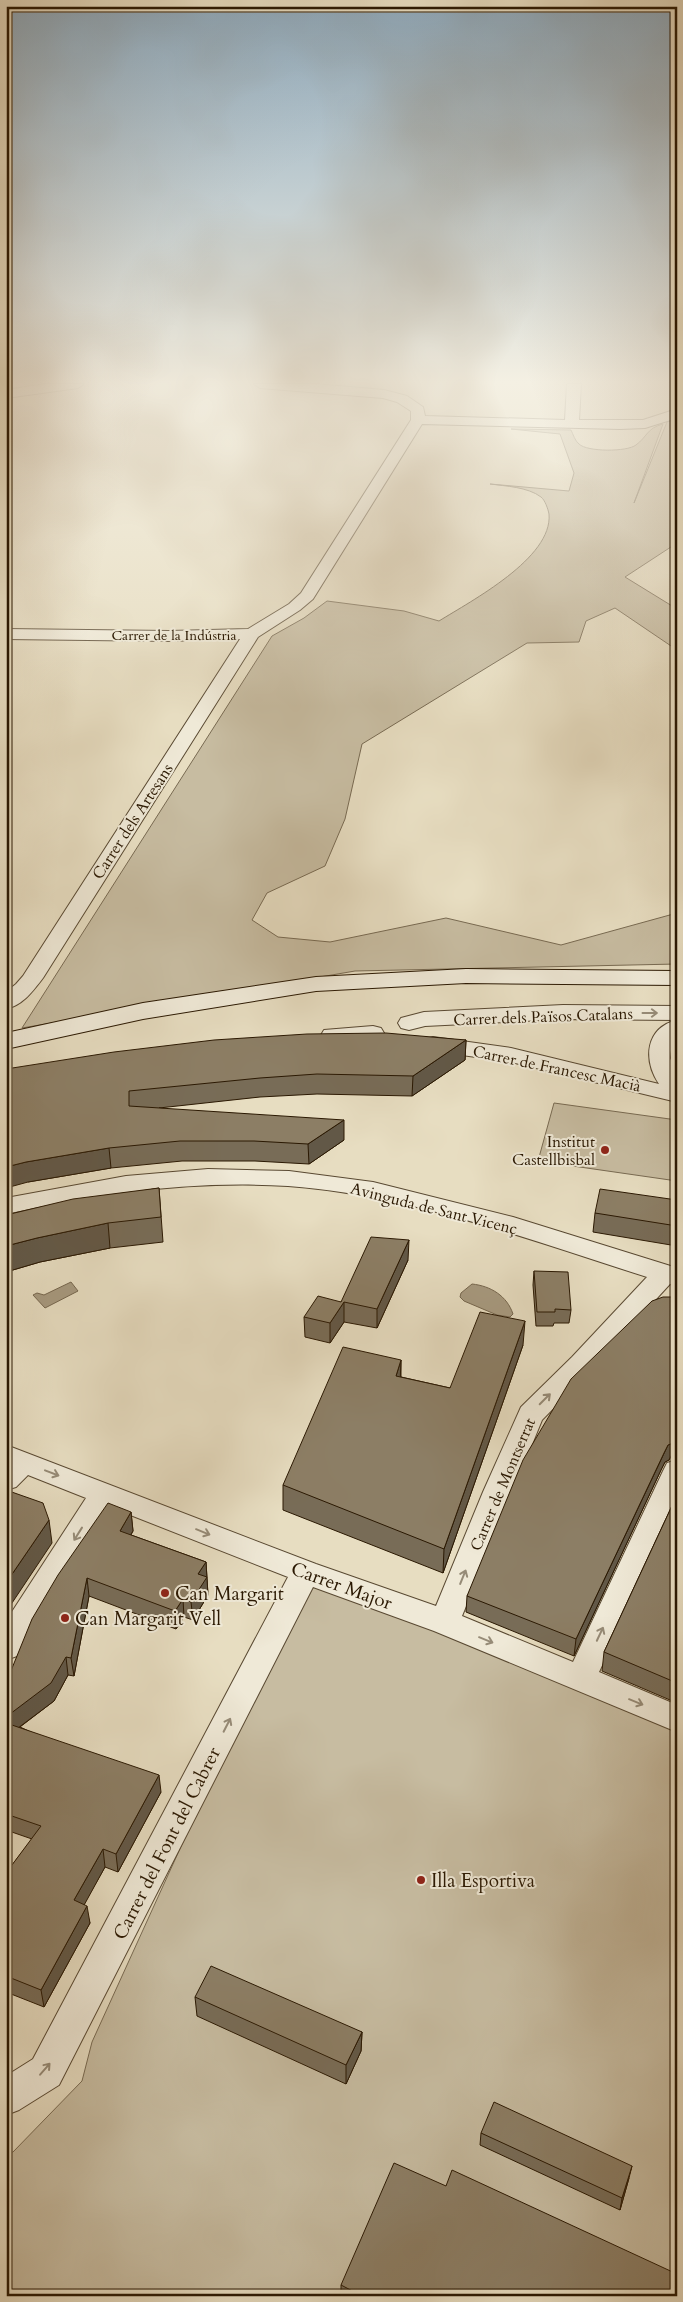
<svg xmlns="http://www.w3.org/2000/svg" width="683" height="2302" viewBox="0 0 683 2302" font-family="Cardo,serif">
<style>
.green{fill:#c7bca1;stroke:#786a52}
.water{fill:#a79a80;stroke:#75664e}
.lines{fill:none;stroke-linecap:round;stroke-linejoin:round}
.street-casing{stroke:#594932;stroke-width:2}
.secondary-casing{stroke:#2a1802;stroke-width:2}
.street{fill:#efe9d7;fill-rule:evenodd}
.secondary{fill:#efe9d7;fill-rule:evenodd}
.wall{fill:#786c57;stroke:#2a1802}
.shaded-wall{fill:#625847;stroke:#2a1802}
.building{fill:#8c7e65;stroke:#2a1802}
.oneway{stroke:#968b77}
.poi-dot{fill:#8f2418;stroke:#efe9d7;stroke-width:2}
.labels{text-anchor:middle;stroke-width:4;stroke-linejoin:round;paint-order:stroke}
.far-street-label{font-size:14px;fill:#2a1802;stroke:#efe9d7}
.street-label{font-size:16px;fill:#2a1802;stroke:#efe9d7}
.poi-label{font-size:16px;fill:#2a1802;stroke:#efe9d7;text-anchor:end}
.near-street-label{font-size:19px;fill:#2a1802;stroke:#efe9d7}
.near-poi-label{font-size:19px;fill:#2a1802;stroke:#efe9d7;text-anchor:start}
</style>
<rect width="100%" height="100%" fill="#e7ddc1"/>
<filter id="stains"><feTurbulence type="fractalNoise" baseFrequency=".004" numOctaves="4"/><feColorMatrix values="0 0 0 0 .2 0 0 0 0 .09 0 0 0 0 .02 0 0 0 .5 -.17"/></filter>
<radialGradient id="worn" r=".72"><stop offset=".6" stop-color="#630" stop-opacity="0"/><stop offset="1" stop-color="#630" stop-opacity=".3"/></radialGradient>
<!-- green -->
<path class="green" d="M 677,419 L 677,543 L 625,577 L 677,609 L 677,650 L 615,608 L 586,621 L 579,642 L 527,643 L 362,744 L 345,819 L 325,866 L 267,893 L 252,920 L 278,937 L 330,942 L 446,918 L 561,945 L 677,913 L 677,964 L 355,971 L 22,1028 L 272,636 L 304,618 L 327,601 L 404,611 L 439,621 C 471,601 553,558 549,514 C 548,509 545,500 541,497 C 528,487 505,486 490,484 L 569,491 L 574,473 L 560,434 L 511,429 L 571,430 C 573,434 575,441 579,444 C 587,452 627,452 636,445 C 647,437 647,428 663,424 L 634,503 L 667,422 Z
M 554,1103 L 677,1120 L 677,1181 L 538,1161 Z
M 306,1572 L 677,1719 L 677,2296 L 6,2296 L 6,2155 L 13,2152 L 82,2081 L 92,2042 Z"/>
<!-- water -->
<path class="water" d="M 71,1282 L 78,1291 L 45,1308 L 33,1295 L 37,1293 L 44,1295 Z
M 472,1284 C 491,1286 507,1296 513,1314 L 510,1317 L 497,1315 L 464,1301 L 460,1297 L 461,1293 Z"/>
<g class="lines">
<!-- street casing -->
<g class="street-casing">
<path id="street" d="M 46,384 L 84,384 L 78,388 L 6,398 L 6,390 Z
M 254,384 L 315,384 L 384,390 L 407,396 L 423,407 L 425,416 L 565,420 L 567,384 L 581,384 L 579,420 L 643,420 L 677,409 L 677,418 L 645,428 L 620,429 L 422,424 L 313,599 L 300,610 L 258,637 L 43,978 C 33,991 23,1005 6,1009 L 6,992 L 16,984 L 23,976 L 240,639 L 169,641 L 6,639 L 6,629 L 169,631 L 248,629 L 289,604 L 301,593 L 411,420 L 411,411 L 397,402 L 383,398 L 260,388 Z
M 563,1005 L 677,1006 L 677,1020 L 563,1019 L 425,1026 L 409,1030 L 401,1028 L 398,1023 L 401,1018 L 424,1012 Z
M 677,1020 L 677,1038 L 671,1050 L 670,1058 L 677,1076 L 677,1102 L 511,1062 L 433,1051 L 425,1049 L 422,1044 L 425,1039 L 433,1037 L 511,1048 L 659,1084 C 643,1060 645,1028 677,1020 Z
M 373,1026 L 381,1028 L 384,1033 L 381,1038 L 332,1042 L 324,1040 L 321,1035 L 324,1030 Z
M 208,1169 L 289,1171 L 373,1182 L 513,1217 L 677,1268 L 677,1286 L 670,1284 L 590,1371 L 542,1420 L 462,1616 L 573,1662 L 663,1471 L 667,1463 L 677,1460 L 677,1502 L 599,1672 L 677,1705 L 677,1732 L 434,1631 L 313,1587 L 59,2085 L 19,2110 L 6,2115 L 6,2076 L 33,2059 L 288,1577 L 110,1507 L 17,1656 L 6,1660 L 6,1621 L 86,1498 L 28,1475 L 16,1487 L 6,1490 L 6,1445 L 316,1564 L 436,1606 L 483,1492 L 521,1407 L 572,1357 L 647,1277 C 530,1240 411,1195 288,1186 C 193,1180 99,1193 6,1214 L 6,1198 L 126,1176 Z"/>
</g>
<!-- secondary casing -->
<g class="secondary-casing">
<path id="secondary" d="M 466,969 L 677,971 L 677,985 L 466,983 L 316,991 L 143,1019 L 6,1049 L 6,1033 L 143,1003 L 316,977 Z"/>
</g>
<!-- street -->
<use href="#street" class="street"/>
<!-- secondary -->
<use href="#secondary" class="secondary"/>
</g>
<!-- wall -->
<path class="wall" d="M 466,1040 L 465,1060 L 412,1096 L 317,1094 L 260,1097 L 159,1108 L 344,1140 L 309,1164 L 255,1161 L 182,1161 L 111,1168 L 28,1182 L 6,1069 Z
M 674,1044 L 677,1045 L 677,1066 L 674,1063 L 672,1057 Z
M 159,1188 L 163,1242 L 110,1248 L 40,1262 L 6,1272 L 6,1215 Z
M 677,1200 L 677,1246 L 593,1232 L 595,1213 Z
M 408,1260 L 377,1328 L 344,1322 L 330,1343 L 305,1337 L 304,1317 L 341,1302 Z
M 534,1271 L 571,1310 L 569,1323 L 554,1323 L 553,1326 L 536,1326 L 533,1285 Z
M 677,1297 L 677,1445 L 669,1460 L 665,1462 L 661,1470 L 574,1656 L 466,1612 L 467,1596 Z
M 523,1345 L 443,1573 L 283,1510 L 283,1485 L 401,1360 L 401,1377 L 450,1388 Z
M 677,1495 L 677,1703 L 602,1671 L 604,1652 Z
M 131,1512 L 133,1531 L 131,1535 L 206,1562 L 208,1595 L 193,1620 L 184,1617 L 176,1629 L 89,1596 L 74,1676 L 68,1675 L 54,1701 L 20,1727 L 161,1792 L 118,1872 L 105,1867 L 84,1904 L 90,1923 L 44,2007 L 6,1992 L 6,1873 L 32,1839 L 6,1830 L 6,1683 Z
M 195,1997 L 362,2032 L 361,2051 L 346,2084 L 197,2016 Z
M 481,2133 L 629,2178 L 620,2210 L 480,2145 Z
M 446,2186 L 677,2296 L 341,2296 L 341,2285 Z"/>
<!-- shaded-wall -->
<path class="shaded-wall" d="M 466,1040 L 465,1060 L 412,1096 L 413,1076 Z
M 344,1120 L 344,1140 L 309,1164 L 308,1144 Z
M 109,1148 L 111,1168 L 28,1182 L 6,1188 L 6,1167 L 26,1162 Z
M 108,1223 L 110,1248 L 40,1262 L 6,1272 L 6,1246 L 37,1238 Z
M 409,1240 L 408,1260 L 377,1328 L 377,1309 Z
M 344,1302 L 344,1322 L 330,1343 L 330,1323 Z
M 525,1321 L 523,1345 L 443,1573 L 444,1549 Z
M 401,1360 L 400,1384 L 396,1376 Z
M 677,1433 L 677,1445 L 669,1460 L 665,1462 L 661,1470 L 574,1656 L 576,1639 L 668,1445 Z
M 131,1512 L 133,1531 L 121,1549 L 120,1531 Z
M 49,1520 L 52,1543 L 6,1612 L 6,1583 Z
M 206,1562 L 208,1595 L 193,1620 L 191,1602 L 198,1574 Z
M 87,1578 L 89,1596 L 74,1676 L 71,1658 Z
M 183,1599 L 184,1617 L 176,1629 L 175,1611 Z
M 66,1657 L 68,1675 L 54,1701 L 6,1737 L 6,1717 Z
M 159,1775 L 161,1792 L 118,1872 L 116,1854 Z
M 103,1849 L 105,1867 L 77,1918 L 74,1900 Z
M 87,1906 L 90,1923 L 44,2007 L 41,1990 Z
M 362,2032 L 361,2051 L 346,2084 L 346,2065 Z
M 632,2166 L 629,2178 L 620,2210 L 622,2198 Z"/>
<!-- building -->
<path class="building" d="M 386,1033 L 466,1040 L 413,1076 L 317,1074 L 260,1078 L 129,1091 L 129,1106 L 344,1120 L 308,1144 L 254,1141 L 180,1141 L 109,1148 L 26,1162 L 6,1167 L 6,1069 L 114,1052 L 214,1040 L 307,1034 Z
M 674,1044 L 677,1045 L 677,1051 L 676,1050 Z
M 159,1188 L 161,1217 L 108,1223 L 37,1238 L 6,1246 L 6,1215 L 73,1199 Z
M 600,1189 L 677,1200 L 677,1226 L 595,1213 Z
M 371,1237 L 409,1240 L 377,1309 L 344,1302 L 330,1323 L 304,1317 L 318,1296 L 341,1302 Z
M 534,1271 L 568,1272 L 571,1310 L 555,1309 L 555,1312 L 537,1312 Z
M 663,1297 L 677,1297 L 677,1433 L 671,1444 L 668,1445 L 664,1453 L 576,1639 L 467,1596 L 523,1460 L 571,1379 L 652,1301 Z
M 480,1312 L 525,1321 L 444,1549 L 283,1485 L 343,1347 L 401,1360 L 396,1376 L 450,1388 Z
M 6,1490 L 43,1503 L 49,1520 L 6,1583 Z
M 677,1495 L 677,1683 L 604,1652 Z
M 108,1503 L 131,1512 L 120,1531 L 206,1562 L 198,1574 L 207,1577 L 191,1602 L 183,1599 L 175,1611 L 87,1578 L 71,1658 L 66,1657 L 51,1683 L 6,1717 L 6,1683 L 32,1619 L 58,1575 Z
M 6,1723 L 159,1775 L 116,1854 L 103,1849 L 74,1900 L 87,1906 L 41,1990 L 6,1976 L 6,1873 L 41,1826 L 6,1814 Z
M 211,1966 L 362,2032 L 346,2065 L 195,1997 Z
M 494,2102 L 632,2166 L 622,2198 L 481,2133 Z
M 394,2163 L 446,2186 L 452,2170 L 677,2274 L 677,2296 L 362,2296 L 341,2285 Z"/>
<!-- one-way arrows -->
<defs><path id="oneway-shaft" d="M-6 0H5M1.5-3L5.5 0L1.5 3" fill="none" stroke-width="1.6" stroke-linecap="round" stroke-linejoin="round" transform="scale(1.25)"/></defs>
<g class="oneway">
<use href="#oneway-shaft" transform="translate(650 1013)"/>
<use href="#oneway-shaft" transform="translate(545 1399) rotate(-45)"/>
<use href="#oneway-shaft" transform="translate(52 1473) rotate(21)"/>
<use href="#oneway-shaft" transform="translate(203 1532) rotate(22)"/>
<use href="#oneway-shaft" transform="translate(78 1534) rotate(122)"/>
<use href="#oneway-shaft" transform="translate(463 1577) rotate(-68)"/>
<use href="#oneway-shaft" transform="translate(600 1634) rotate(-65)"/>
<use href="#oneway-shaft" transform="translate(486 1640) rotate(22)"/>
<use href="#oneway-shaft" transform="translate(636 1702) rotate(22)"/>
<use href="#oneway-shaft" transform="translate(227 1725) rotate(-63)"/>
<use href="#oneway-shaft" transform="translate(45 2069) rotate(-49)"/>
</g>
<!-- sky -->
<linearGradient id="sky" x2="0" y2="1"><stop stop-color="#8eaabe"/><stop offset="0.54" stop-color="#f4f0e3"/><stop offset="1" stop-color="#f4f0e3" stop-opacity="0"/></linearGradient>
<rect width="683" height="707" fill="url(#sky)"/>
<!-- markers -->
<g class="poi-dot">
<circle cx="605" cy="1150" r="5"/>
<circle cx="165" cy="1593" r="5"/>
<circle cx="65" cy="1618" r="5"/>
<circle cx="421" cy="1880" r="5"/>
</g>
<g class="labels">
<!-- far-street labels -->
<g class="far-street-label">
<text x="174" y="640">Carrer de la Indústria</text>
</g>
<!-- street labels -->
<g class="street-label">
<text transform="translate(132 821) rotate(-57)" y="6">Carrer dels Artesans</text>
<text transform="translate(543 1016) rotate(-2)" y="6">Carrer dels Països Catalans</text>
<text transform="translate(557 1068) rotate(12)" y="6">Carrer de Francesc Macià</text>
<text transform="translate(434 1208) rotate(14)" y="6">Avinguda de Sant Vicenç</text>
<text transform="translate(502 1484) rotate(-67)" y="6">Carrer de Montserrat</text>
</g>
<!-- poi labels -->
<g class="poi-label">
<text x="595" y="1147">Institut<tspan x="595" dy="18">Castellbisbal</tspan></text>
</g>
<!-- near-street labels -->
<g class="near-street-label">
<text transform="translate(342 1585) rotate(20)" y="7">Carrer Major</text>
<text transform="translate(166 1843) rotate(-63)" y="7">Carrer del Font del Cabrer</text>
</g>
<!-- near-poi labels -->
<g class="near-poi-label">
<text x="175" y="1600">Can Margarit</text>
<text x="75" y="1625">Can Margarit Vell</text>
<text x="431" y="1887">Illa Esportiva</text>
</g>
</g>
<!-- margin -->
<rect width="683" height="2302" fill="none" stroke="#e7ddc1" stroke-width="25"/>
<rect x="8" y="8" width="668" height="2287" fill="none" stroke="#2a1802" stroke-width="2.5"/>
<rect x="12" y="12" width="658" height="2277" fill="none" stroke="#2a1802"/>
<rect width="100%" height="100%" filter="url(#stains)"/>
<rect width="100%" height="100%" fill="url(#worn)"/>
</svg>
